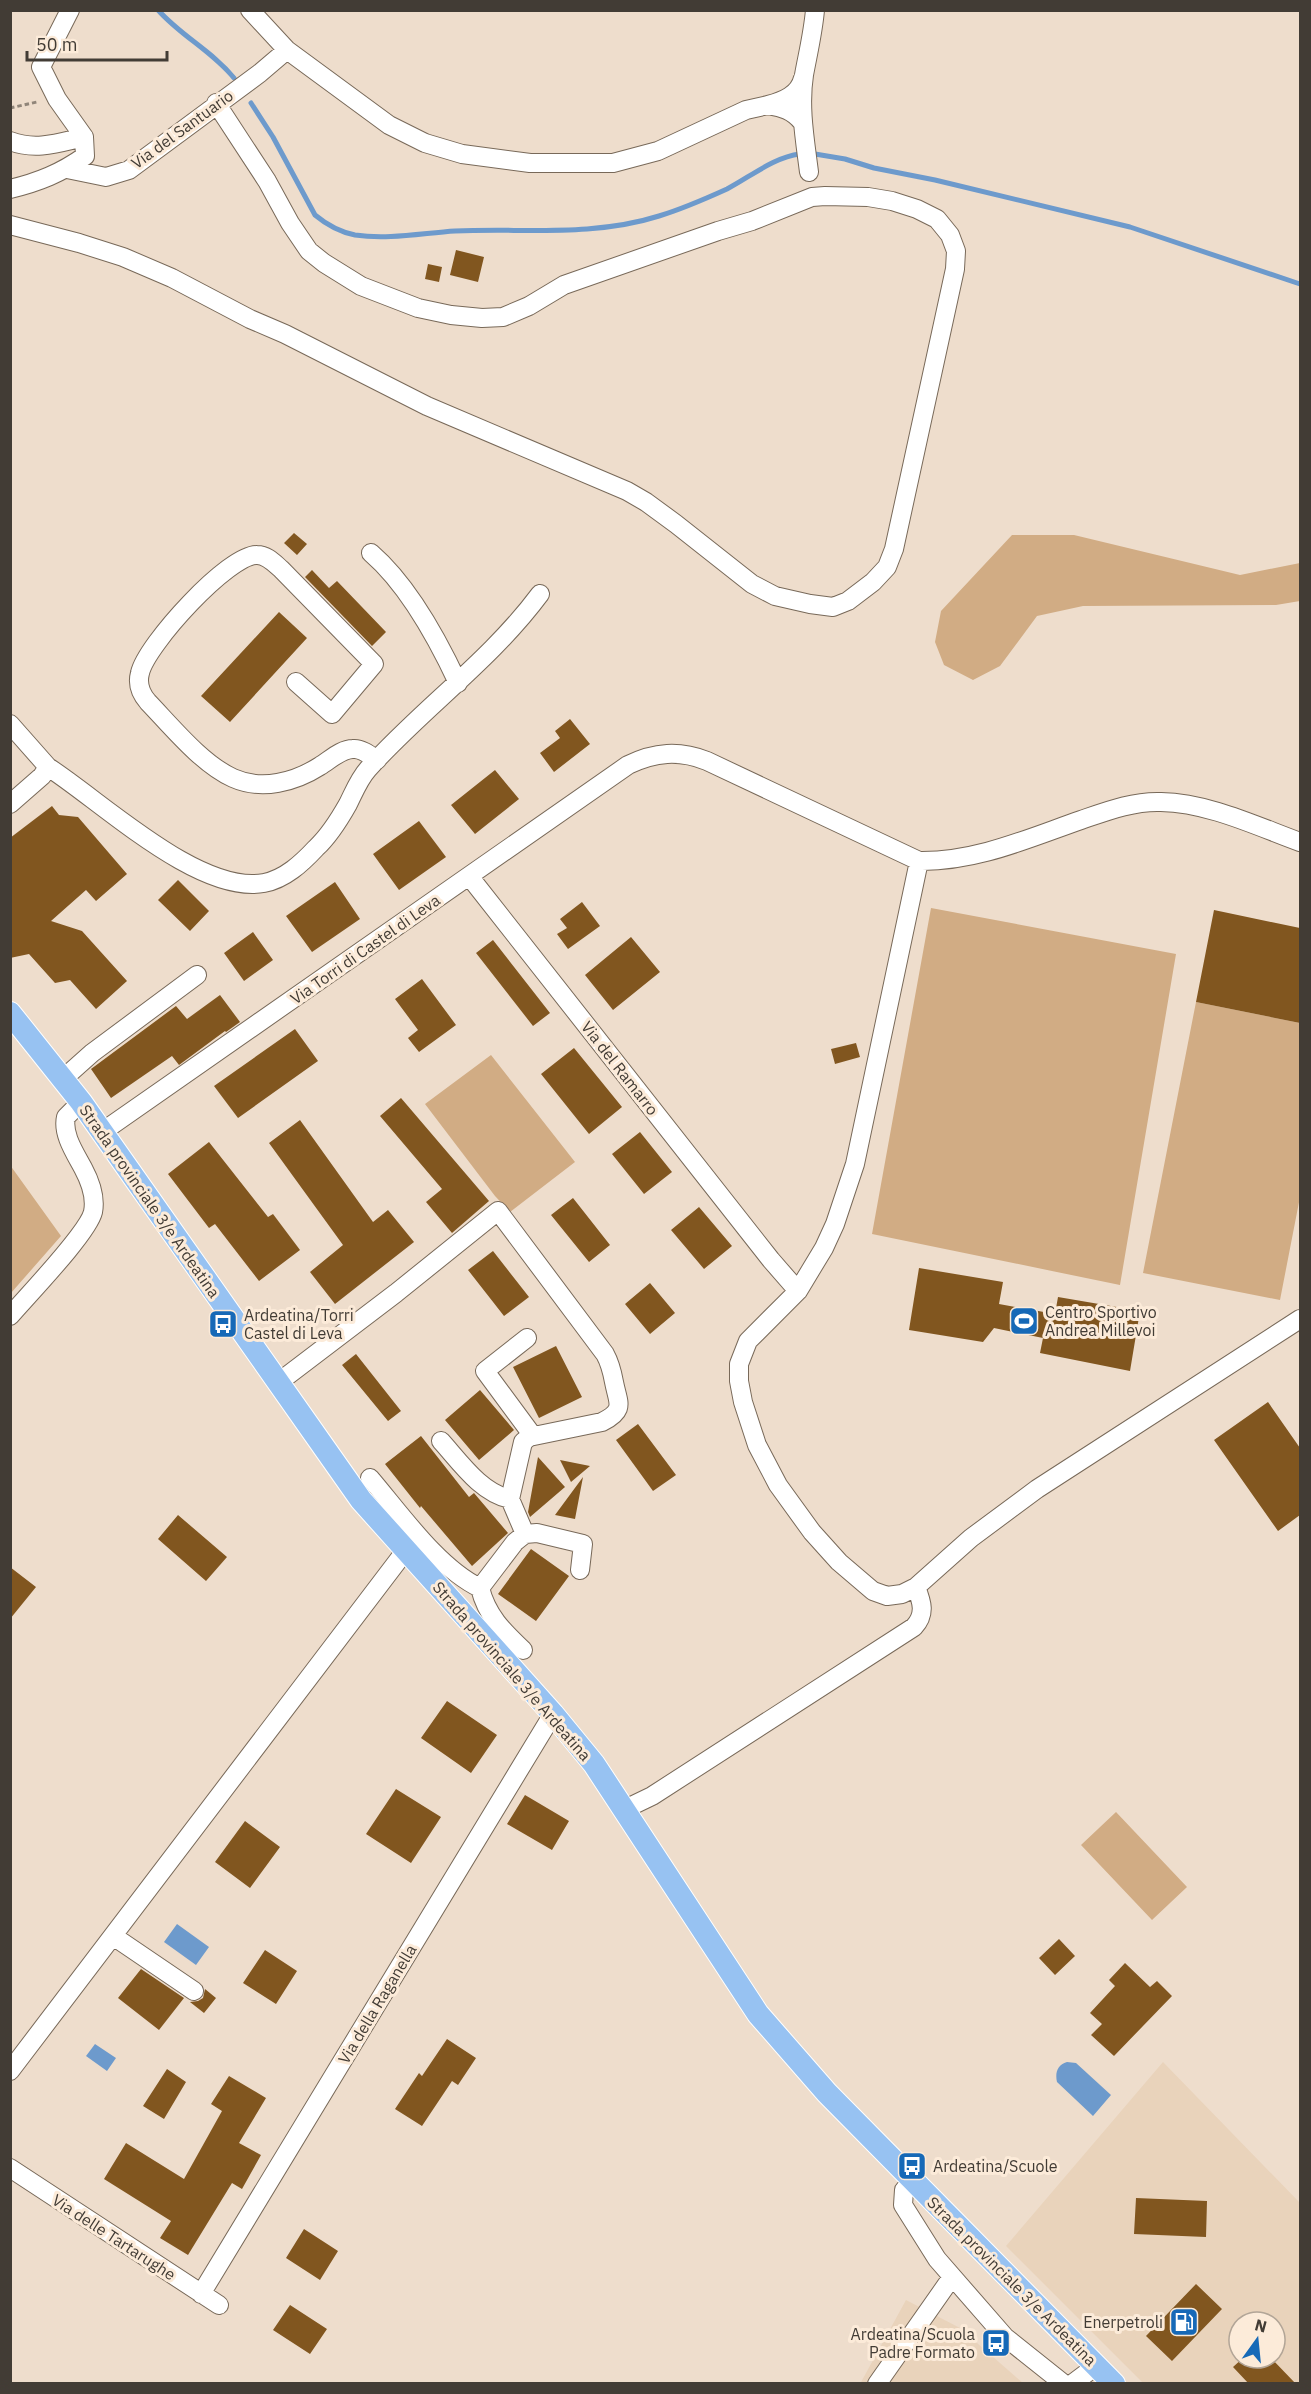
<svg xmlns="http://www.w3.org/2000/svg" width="1311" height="2394" viewBox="0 0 1311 2394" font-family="'IBM Plex Sans',sans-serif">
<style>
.built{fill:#e9d3bb;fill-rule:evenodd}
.green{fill:#d1ac84}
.water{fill:#6d9acc}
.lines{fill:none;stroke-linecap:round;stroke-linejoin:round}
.stream{stroke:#6d9acc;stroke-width:5}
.building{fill:#81561f}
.minor-casing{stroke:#786959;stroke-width:20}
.major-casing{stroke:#fff;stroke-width:24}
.path{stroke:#908579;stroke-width:3;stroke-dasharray:4.5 3;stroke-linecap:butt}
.minor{stroke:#fff;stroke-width:18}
.major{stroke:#97c2f2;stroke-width:22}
.labels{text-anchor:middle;stroke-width:6;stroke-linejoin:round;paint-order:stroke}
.street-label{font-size:16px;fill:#423c35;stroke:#fcebd9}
.poi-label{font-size:16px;fill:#423c35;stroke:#fcebd9;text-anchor:start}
</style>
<rect width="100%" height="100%" fill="#edc"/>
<!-- built -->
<path class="built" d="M 1163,2062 L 1300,2203 L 1300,2383 L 1143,2383 L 1006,2246 ZM 1239,2322 L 1275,2322 L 1275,2358 L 1239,2358 Z
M 906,2300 L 960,2328 L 1023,2383 L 860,2384 Z"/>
<!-- green -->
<path class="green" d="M 1012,535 L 1074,535 L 1240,575 L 1300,563 L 1300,601 L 1276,605 L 1083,606 L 1037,616 L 1000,666 L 973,680 L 944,665 L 935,642 L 941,611 Z
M 931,908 L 1176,954 L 1120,1285 L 872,1234 Z
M 1196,1002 L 1300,1023 L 1300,1197 L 1280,1300 L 1143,1273 Z
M 491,1055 L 575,1162 L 510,1212 L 495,1196 L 425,1104 Z
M 10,1165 L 61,1236 L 11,1293 L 10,1293 Z
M 1116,1812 L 1187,1887 L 1152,1920 L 1081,1845 Z"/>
<!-- water -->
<path class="water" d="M 177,1924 L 209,1947 L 196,1965 L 164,1942 Z
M 95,2044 L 116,2058 L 107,2071 L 86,2056 Z
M 1067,2062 L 1076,2063 L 1111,2095 L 1093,2116 L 1057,2082 C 1055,2073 1057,2065 1067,2062 Z"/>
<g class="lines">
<!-- stream -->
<path class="stream" d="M 158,10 C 181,36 212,51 234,78
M 251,103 L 273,137 L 315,215 C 327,225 340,232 355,235 C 388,240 423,233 455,231 C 523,228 593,237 659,216 C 682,209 705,199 727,189 C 750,177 774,157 800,154
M 815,154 L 845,159 L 874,168 L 935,180 L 1130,227 L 1300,284"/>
</g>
<!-- building -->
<path class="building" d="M 456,250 L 484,257 L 478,282 L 450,275 Z
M 428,264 L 442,267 L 439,282 L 425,279 Z
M 294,533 L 307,544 L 297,555 L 284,543 Z
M 312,570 L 329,588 L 337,581 L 386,632 L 372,646 L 305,577 Z
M 279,612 L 307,638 L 230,722 L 201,696 Z
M 570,719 L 590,744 L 554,772 L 540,753 L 560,738 L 555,731 Z
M 495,770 L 519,799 L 475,834 L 451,805 Z
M 52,806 L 59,815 L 78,817 L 127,874 L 96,901 L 86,890 L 51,921 L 82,931 L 127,981 L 96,1009 L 70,980 L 55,983 L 29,954 L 10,958 L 10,838 Z
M 419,821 L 446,857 L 399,890 L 373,854 Z
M 178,880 L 209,911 L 190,931 L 158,900 Z
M 335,882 L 360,919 L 312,952 L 286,916 Z
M 582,902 L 600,926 L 568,949 L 557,934 L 567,928 L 560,919 Z
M 1214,910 L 1300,928 L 1300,1023 L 1196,1002 Z
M 253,932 L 273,960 L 244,981 L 224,953 Z
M 631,937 L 660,972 L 613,1010 L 585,975 Z
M 493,940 L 550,1013 L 533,1026 L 476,953 Z
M 422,979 L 456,1025 L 419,1052 L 408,1038 L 418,1030 L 395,999 Z
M 220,995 L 240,1022 L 226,1032 L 225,1031 L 179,1065 L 172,1056 L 111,1098 L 91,1069 L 176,1006 L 187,1019 Z
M 295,1029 L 318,1061 L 238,1118 L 214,1086 Z
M 856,1043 L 860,1057 L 835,1064 L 831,1049 Z
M 574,1048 L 622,1107 L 589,1134 L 541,1074 Z
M 401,1098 L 489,1201 L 452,1233 L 426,1202 L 442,1189 L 380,1116 Z
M 300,1120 L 373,1222 L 388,1210 L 414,1242 L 335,1304 L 310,1272 L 343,1245 L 269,1143 Z
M 640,1132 L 672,1172 L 644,1194 L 612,1154 Z
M 209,1142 L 268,1217 L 273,1214 L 300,1250 L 259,1281 L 215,1224 L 209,1228 L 168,1174 Z
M 573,1198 L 610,1245 L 589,1262 L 551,1215 Z
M 699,1207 L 732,1246 L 704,1269 L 671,1230 Z
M 493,1251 L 529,1297 L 504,1316 L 468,1270 Z
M 919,1268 L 1003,1282 L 999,1304 L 1055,1314 L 1058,1297 L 1140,1311 L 1130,1371 L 1040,1353 L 1043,1338 L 994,1328 L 983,1342 L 909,1330 Z
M 650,1283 L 675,1313 L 650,1334 L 625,1304 Z
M 556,1346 L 582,1397 L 539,1418 L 513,1367 Z
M 356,1354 L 401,1411 L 388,1421 L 342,1365 Z
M 480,1390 L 514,1430 L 479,1460 L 445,1420 Z
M 1268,1402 L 1300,1448 L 1300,1515 L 1278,1531 L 1214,1440 Z
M 638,1424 L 676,1475 L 653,1491 L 616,1440 Z
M 421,1436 L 469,1497 L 474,1493 L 508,1533 L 472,1566 L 421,1506 L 420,1508 L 385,1464 Z
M 538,1457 L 565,1487 L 530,1517 L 528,1512 Z
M 560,1460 L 590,1466 L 571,1482 Z
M 583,1477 L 575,1519 L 555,1515 Z
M 178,1515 L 227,1557 L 206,1581 L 158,1539 Z
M 531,1549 L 569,1576 L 536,1621 L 498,1594 Z
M 10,1567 L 36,1587 L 10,1619 Z
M 447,1701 L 497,1735 L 471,1773 L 421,1738 Z
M 396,1789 L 441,1817 L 411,1863 L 366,1834 Z
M 525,1795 L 569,1821 L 552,1850 L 507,1824 Z
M 245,1821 L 280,1847 L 250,1888 L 215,1862 Z
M 1059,1939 L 1075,1956 L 1055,1975 L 1039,1958 Z
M 265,1950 L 297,1971 L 276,2004 L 243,1983 Z
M 1125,1963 L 1150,1987 L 1157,1981 L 1172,1996 L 1114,2056 L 1091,2035 L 1102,2024 L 1090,2013 L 1115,1986 L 1109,1980 Z
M 141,1969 L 184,1998 L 159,2030 L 118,1998 Z
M 205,1989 L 216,1998 L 204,2013 L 190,2002 L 198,2001 L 203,1998 Z
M 447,2039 L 476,2058 L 458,2085 L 452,2081 L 422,2126 L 395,2109 L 419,2073 L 422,2076 Z
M 167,2069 L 186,2082 L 164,2119 L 143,2106 Z
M 229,2076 L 266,2098 L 239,2143 L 261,2155 L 242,2189 L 232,2183 L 188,2255 L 160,2238 L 171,2221 L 104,2179 L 126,2143 L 184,2179 L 222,2111 L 211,2104 Z
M 1136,2198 L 1207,2201 L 1206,2237 L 1134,2234 Z
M 304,2229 L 338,2251 L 320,2280 L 286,2258 Z
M 1196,2284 L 1222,2309 L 1172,2361 L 1146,2336 Z
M 290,2305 L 327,2329 L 310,2354 L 273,2330 Z
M 1243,2358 L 1271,2358 L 1296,2384 L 1249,2384 L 1233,2367 Z"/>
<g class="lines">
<!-- minor casing -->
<g class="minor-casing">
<path id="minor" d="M 250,10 L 287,50 L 389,125 L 425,143 L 462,154 L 530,163 L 613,163 L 658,151 L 746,110 L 768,105
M 802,122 C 792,110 783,108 768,105 C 783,101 799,95 803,78
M 10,141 C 36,151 58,143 84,137
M 67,169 L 106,177 L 129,170 L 260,73 L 287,50
M 809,172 C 805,140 799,107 804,75 C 808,53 813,33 815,10
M 10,189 C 39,182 61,173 85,156 L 84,137 L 57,99 L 41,67 L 70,10
M 10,225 L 79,243 L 123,257 L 172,278 L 250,319 L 285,334 L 427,406 L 627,491 L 646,502 L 676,524 L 752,584 L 775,596 L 810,604 L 833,607 L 848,601 L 873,582 L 887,567 L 894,549 L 955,269 L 956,251 L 950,235 L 937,219 L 917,209 L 892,201 L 868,197 L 825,196 L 812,197 L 752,221 L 718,231 L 564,285 L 529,306 L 503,317 L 482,318 L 451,315 L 418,308 L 361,286 L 324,263 L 309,251 L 290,223 L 267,181 L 216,103
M 371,553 C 408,585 437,638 458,683
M 296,682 L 332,714 L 374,664 L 281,569 C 274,563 267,555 257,555 C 229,554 146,645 140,673 C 137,684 141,694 148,702 C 172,727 202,764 233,778 C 262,791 295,782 320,766 C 330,760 341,749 353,749 C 361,748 370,755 377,760
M 10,724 L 48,767 L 42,776 L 10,804
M 48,767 C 101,801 199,895 264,883 C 285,879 302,863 316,848 C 329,836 339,820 348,804 C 354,792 359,779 368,769 C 423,708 491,660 540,594
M 919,861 L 855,1164 L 835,1224 L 824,1248 L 798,1291 L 748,1341 L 739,1364 L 739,1381 L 743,1402 L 757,1445 L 778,1485 L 812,1532 L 839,1562 L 873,1591 L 887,1596 L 902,1594 L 916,1587 L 971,1538 L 1037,1489 L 1300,1319
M 469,876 L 771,1260 L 798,1291
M 64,1078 L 92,1053 L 197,975
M 102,1132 L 628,765 C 655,752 679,750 707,761 L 919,861 C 976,862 1029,838 1081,820 C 1107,811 1133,801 1161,802 C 1209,803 1256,826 1300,842
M 10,1316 C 28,1295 88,1233 93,1212 C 96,1197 90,1181 83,1168 C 75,1153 62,1134 66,1117 L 81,1102
M 527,1338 L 485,1371 L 533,1436
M 279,1382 L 396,1293 L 498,1211 L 605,1354 C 610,1363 612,1371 614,1382 C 618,1403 626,1410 602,1422 L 529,1437 L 523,1442 L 510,1499 L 525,1534 L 515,1542 L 480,1588 C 438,1568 400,1513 370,1478
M 441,1441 C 460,1462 481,1493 510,1499
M 525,1534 L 537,1533 L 583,1544 L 580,1570
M 480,1588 C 487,1616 503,1631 523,1650
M 625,1809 L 652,1796 L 914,1627 C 926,1614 922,1602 916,1587
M 113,1936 L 194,1991
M 10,2071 L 406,1550
M 10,2168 L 219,2305
M 914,2181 L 904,2190 L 903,2205 L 937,2259 L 1005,2337 L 1064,2384
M 201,2294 L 553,1714
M 877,2384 L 952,2277
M 1072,2384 L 1096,2366"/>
</g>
<!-- major casing -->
<g class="major-casing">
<path id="major" d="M 10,1013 L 81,1102 L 361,1500 L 553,1714 L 594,1764 L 758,2014 L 827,2093 L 1114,2384"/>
</g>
<!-- path -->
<path class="path" d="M 10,108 L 37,102"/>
<!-- minor -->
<use href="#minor" class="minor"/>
<!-- major -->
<use href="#major" class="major"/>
</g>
<!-- icons -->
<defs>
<g id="stadium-square" transform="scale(1.5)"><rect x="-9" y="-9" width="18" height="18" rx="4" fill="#1669b7" stroke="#fcebd9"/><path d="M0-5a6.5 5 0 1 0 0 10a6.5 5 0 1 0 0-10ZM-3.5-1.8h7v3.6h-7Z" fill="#fff"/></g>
<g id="bus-square" transform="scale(1.5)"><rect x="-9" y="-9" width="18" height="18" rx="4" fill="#1669b7" stroke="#fcebd9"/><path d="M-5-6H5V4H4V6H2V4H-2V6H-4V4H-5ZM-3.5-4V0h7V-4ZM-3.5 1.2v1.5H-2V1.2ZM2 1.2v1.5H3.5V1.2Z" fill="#fff"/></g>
<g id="fuel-square" transform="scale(1.5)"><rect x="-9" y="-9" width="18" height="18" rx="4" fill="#1669b7" stroke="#fcebd9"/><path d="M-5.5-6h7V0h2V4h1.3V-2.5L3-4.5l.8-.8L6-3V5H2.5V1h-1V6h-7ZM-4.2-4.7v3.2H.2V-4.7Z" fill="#fff"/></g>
</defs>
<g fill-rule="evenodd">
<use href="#stadium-square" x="1024" y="1321"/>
<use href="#bus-square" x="223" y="1324"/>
<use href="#bus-square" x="912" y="2166"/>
<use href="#fuel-square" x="1184" y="2322"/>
<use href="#bus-square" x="996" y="2343"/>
</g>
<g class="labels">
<!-- street labels -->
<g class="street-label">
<text transform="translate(182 129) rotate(-36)" y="6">Via del Santuario</text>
<text transform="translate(365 949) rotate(-35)" y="6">Via Torri di Castel di Leva</text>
<text transform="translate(620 1068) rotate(52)" y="6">Via del Ramarro</text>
<text transform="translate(150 1201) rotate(55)" y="6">Strada provinciale 3/e Ardeatina</text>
<text transform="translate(512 1671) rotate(49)" y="6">Strada provinciale 3/e Ardeatina</text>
<text transform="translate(377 2004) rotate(-59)" y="6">Via della Raganella</text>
<text transform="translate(114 2237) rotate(33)" y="6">Via delle Tartarughe</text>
<text transform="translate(1012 2281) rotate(45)" y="6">Strada provinciale 3/e Ardeatina</text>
</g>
<!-- poi labels -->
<g class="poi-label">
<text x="1045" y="1318">Centro Sportivo<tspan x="1045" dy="18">Andrea Millevoi</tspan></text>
<text x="244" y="1321">Ardeatina/Torri<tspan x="244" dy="18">Castel di Leva</tspan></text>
<text x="933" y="2172">Ardeatina/Scuole</text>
<text x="1163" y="2328" text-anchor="end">Enerpetroli</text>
<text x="975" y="2340" text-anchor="end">Ardeatina/Scuola<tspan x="975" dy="18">Padre Formato</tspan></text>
</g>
</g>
<!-- border -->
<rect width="1311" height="2394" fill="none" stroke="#423c35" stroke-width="24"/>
<!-- north arrow -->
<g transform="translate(1257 2340) rotate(15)"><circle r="28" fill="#fcebd9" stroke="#b2a597" stroke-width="1.5"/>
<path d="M0-4.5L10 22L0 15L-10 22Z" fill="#1669b7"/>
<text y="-9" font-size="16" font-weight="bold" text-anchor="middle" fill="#423c35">N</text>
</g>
<!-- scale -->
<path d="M27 51v9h140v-9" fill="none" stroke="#423c35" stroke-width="3"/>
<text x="36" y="51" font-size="18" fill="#423c35" stroke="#fcebd9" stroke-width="4.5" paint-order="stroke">50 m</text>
</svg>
